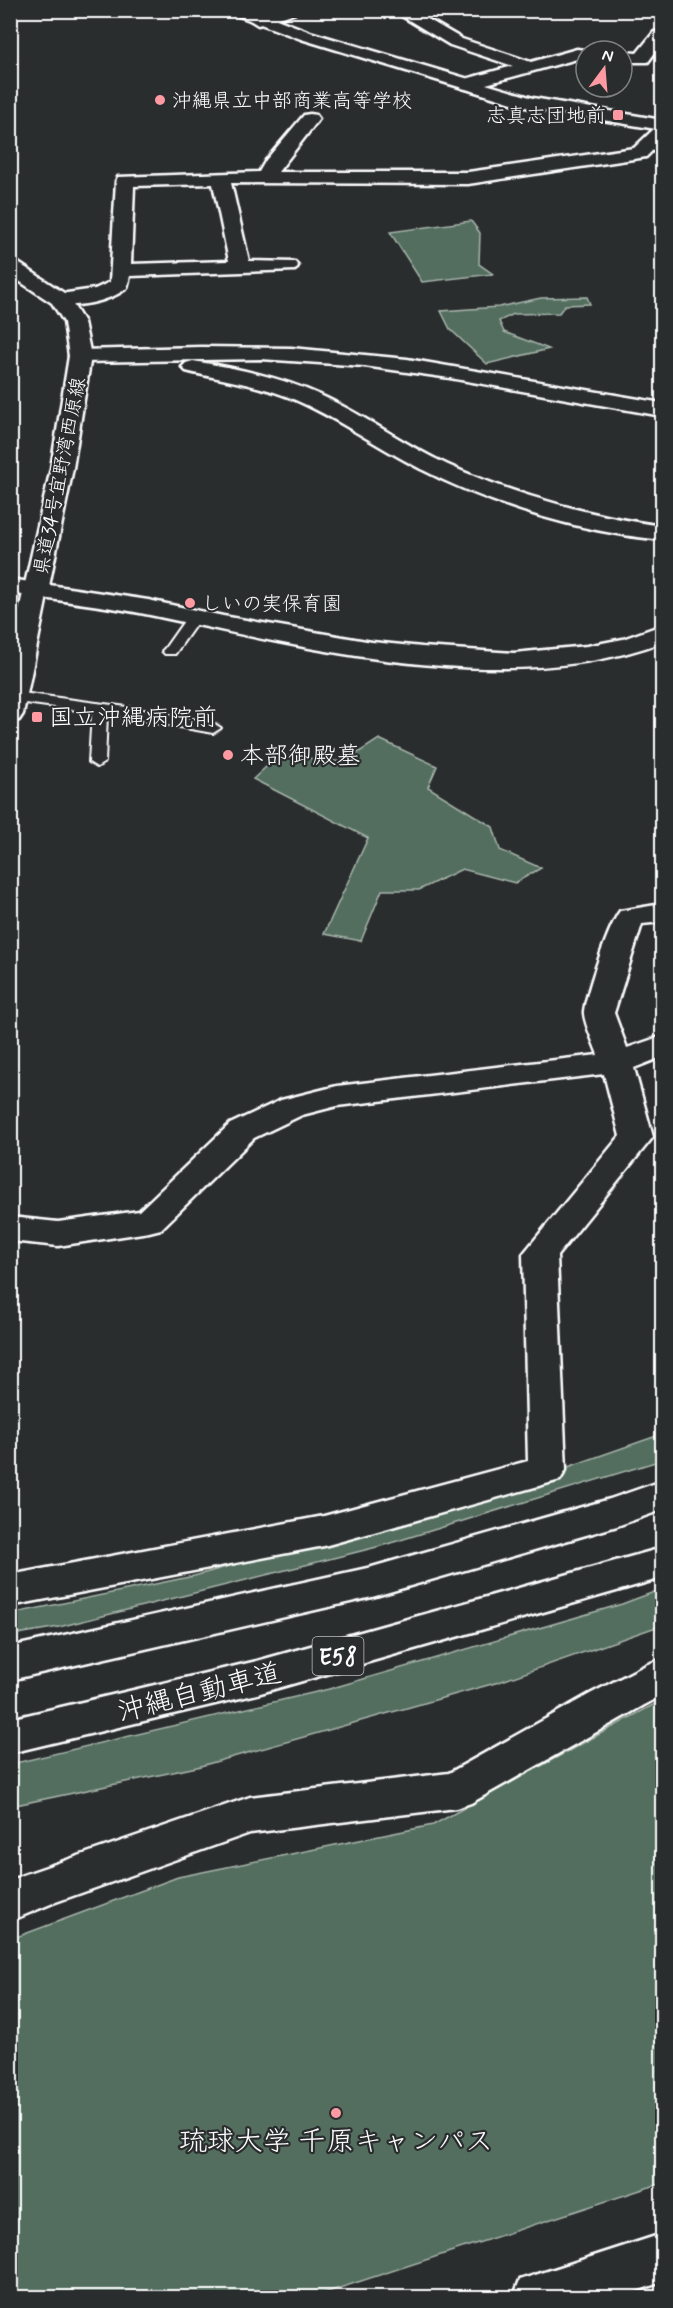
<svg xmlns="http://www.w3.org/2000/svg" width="673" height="2308" viewBox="0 0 673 2308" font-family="Mynerve,'Klee One',sans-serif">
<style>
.green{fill:#536e5e;stroke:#a9b6ae;stroke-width:1.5}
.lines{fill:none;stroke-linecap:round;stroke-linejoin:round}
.lane-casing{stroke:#fff;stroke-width:4}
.street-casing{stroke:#fff;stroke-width:5}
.secondary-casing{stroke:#fff;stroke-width:5}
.highway-casing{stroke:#fff;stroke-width:5}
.lane{fill:#2a2d2e;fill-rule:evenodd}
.street{fill:#2a2d2e;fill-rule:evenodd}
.secondary{fill:#2a2d2e;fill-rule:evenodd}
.highway{fill:#2a2d2e;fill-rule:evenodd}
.poi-dot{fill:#ff9aa2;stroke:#2a2d2e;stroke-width:2}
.labels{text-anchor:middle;stroke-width:4.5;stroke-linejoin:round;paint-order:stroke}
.far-poi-label{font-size:20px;fill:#fff;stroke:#2a2d2e;text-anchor:start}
.far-street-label{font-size:20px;fill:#fff;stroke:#2a2d2e}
.shield{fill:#2a2d2e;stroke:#bfc0c0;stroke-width:1.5}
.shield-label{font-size:22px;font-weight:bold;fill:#fff}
.poi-label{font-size:24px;fill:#fff;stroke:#2a2d2e;text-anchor:start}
.near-street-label{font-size:28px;fill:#fff;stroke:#2a2d2e}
.near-poi-label{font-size:28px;fill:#fff;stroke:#2a2d2e}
</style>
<rect width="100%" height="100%" fill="#2a2d2e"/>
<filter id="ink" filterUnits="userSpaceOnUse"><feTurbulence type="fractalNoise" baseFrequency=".0167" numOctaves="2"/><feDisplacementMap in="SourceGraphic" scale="12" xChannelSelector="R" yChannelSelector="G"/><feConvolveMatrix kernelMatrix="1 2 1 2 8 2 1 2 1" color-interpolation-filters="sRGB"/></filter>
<g filter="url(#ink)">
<!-- green -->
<path class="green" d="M 471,221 L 480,233 L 479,264 L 493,274 L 422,282 L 390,232 Z
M 587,297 L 590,304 L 565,305 L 559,313 L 514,314 L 499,321 L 504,332 L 549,349 L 487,364 L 450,329 L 441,311 L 499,307 L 541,298 Z
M 379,739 L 437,766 L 428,787 L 493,827 L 500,850 L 541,868 L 515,883 L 462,869 L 419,890 L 382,890 L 361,941 L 324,934 L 368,838 L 253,779 L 279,755 L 344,762 Z
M 662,1434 L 662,1460 L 381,1546 L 59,1627 L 11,1635 L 10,1614 L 194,1576 L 508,1488 Z
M 662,1589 L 662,1625 L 499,1682 L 197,1767 L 11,1806 L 11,1764 L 329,1689 L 622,1604 Z
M 662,1700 L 662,2183 L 312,2297 L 11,2297 L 11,1939 L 178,1877 L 433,1825 Z"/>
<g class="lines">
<!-- lane casing -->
<g class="lane-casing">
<path id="lane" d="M 194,613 L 201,617 L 175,654 L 165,654 L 162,651 L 165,648 L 189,614 Z
M 14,692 L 127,707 L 213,723 L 221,728 L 213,733 L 107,714 L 105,762 L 97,767 L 89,762 L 92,712 L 10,701 L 10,693 Z"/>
</g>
<!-- street casing -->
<g class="street-casing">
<path id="street" d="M 271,10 L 297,10 L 295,13 L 258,25 L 250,20 L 252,17 Z
M 392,10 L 412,10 L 462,39 L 531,62 L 577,49 L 590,51 L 586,51 L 586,60 L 577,59 L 468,89 L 462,88 L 460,84 L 462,80 L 513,66 L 450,45 Z
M 662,31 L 662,43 L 648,62 L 622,62 L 622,52 L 637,53 L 654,32 Z
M 310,114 L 316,115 L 319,119 L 278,172 L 468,172 L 634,148 L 656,127 L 662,126 L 662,141 L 646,157 L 640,158 L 468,184 L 231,183 L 249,261 L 295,262 L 298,266 L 295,270 L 130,276 L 127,288 C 109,302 75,309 53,303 L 50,299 L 53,295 L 95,289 L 110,282 L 116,181 L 118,177 L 259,172 L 266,160 L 304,115 ZM 213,184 L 229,261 L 131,264 L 134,186 Z
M 201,347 L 291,348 L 407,359 L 662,403 L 662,416 L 450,378 L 364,366 L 261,359 L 80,362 L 73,360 L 69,356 L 73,352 L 80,350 Z
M 193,361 C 236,368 280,377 320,395 C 365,415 404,445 448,465 C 517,496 588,515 662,526 L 662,540 C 580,532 493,506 419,468 C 376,446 336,417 291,398 C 257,384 221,380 186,371 L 182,367 L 186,363 Z
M 10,579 L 148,600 L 223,616 L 372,642 L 422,647 L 514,653 L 587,646 L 623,639 L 662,625 L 662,642 C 509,700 306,648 150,615 C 104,605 57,601 10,593 Z
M 662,904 L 662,922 L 642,924 L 614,1013 L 627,1048 L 662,1036 L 662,1057 L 634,1068 L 653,1137 L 557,1256 L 566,1470 L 560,1480 L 324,1546 L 10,1606 L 10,1575 L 324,1516 L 528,1461 L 523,1254 L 620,1136 L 604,1074 L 337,1106 L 302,1115 L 254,1138 L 161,1229 L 149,1232 L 58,1246 L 10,1241 L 10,1217 L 58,1222 L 139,1211 L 230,1124 L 281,1100 L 337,1086 L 598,1055 C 595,1045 583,1021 584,1011 C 587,991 608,927 620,911 Z
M 662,1659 L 662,1695 L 471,1803 L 456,1808 L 250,1833 L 53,1903 L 10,1921 L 10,1881 L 23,1875 L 250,1797 L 449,1773 L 590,1694 L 648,1664 Z
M 662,2234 L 662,2282 L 616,2298 L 513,2298 L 520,2280 Z"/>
</g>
<!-- secondary casing -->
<g class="secondary-casing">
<path id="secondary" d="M 229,10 L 253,10 L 313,33 L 533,98 L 662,120 L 662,130 L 525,107 L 301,39 L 231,13 Z
M 10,260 L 17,262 L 67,295 L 84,322 L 91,356 L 73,468 L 23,714 L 19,720 L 10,722 L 10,651 L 51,468 L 69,356 L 64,322 L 52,303 L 10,275 Z"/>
</g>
<!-- highway casing -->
<g class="highway-casing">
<path id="highway" d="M 662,1481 L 662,1510 L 617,1526 L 372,1597 L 10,1680 L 10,1647 L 372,1567 L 610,1499 Z
M 662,1548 L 662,1578 L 257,1694 L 10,1753 L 10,1719 L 257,1661 Z"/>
</g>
<!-- lane -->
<use href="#lane" class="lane"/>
<!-- street -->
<use href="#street" class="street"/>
<!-- secondary -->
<use href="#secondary" class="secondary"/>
<!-- highway -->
<use href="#highway" class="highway"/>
</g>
</g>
<!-- markers -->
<g class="poi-dot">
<circle cx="160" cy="100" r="6"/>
<rect x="612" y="109" width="12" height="12" rx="3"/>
<circle cx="190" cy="603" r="6"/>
<rect x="31" y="711" width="12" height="12" rx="3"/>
<circle cx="228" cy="755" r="6"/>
<circle cx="336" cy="2113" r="6"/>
</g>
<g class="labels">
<!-- far-poi labels -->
<g class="far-poi-label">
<text x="172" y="107">沖縄県立中部商業高等学校</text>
<text x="606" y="122" text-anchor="end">志真志団地前</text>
<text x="202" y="610">しいの実保育園</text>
</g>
<!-- far-street labels -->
<g class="far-street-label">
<text transform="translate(59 476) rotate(-79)" y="7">県道34号宜野湾西原線</text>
</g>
<!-- shield labels -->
<rect class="shield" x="312.5" y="1637" width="51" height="38" rx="4.5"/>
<g class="shield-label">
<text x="338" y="1664">E58</text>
</g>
<!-- poi labels -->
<g class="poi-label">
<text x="49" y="725">国立沖縄病院前</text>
<text x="240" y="763">本部御殿墓</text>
</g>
<!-- near-street labels -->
<g class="near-street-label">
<text transform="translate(199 1691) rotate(-14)" y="10">沖縄自動車道</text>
</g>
<!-- near-poi labels -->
<g class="near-poi-label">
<text x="336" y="2150">琉球大学 千原キャンパス</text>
</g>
</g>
<!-- margin -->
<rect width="673" height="2308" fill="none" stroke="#2a2d2e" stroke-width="36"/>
<rect x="18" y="18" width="637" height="2272" fill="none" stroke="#fff" stroke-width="2" filter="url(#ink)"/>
<!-- north arrow -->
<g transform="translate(604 69) rotate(16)"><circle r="28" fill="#2a2d2e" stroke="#7f8182" stroke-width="1.5"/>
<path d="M0-4.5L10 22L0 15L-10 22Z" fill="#ff9aa2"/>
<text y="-9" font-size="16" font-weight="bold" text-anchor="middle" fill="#ffffff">N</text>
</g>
</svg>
